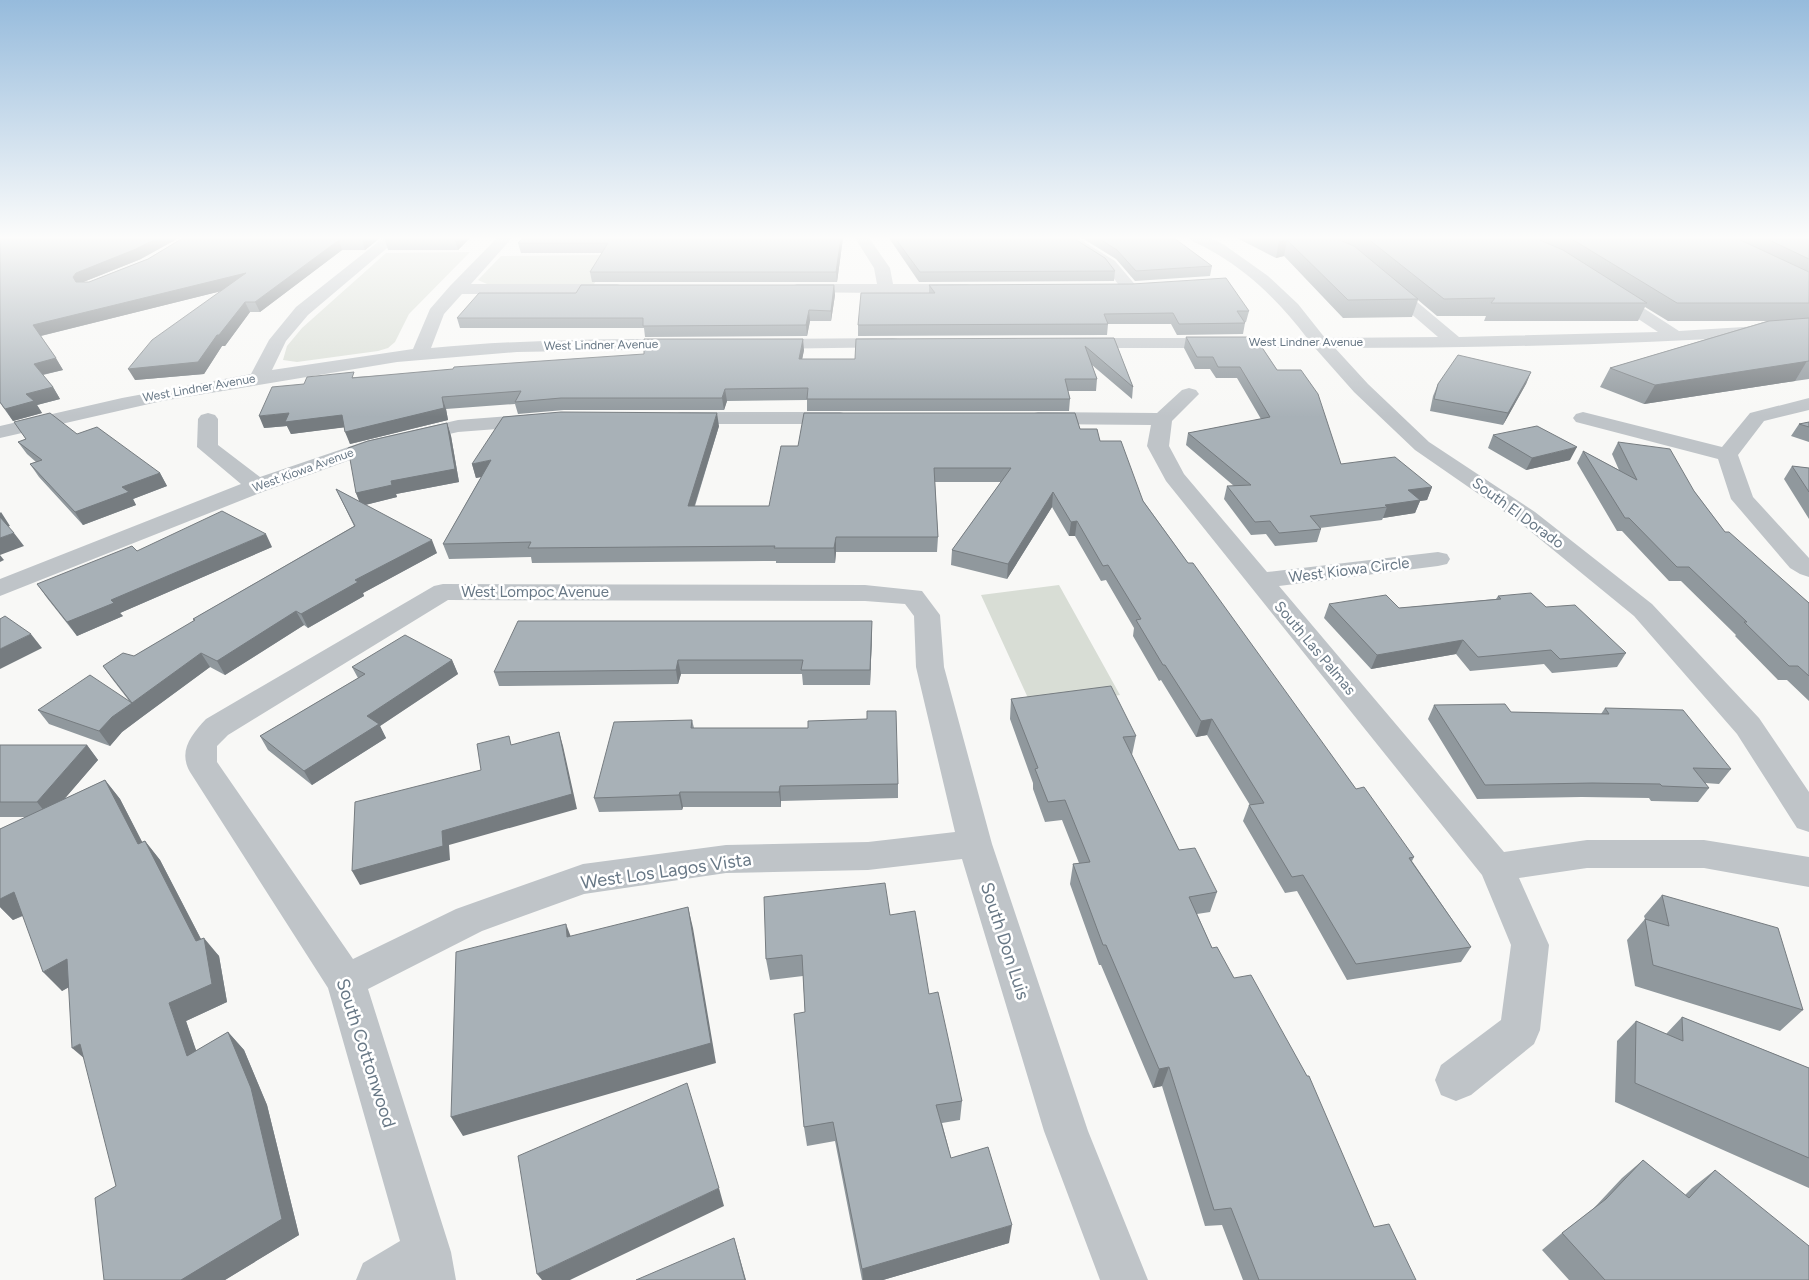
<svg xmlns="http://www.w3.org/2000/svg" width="1809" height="1280" viewBox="0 0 1809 1280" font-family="Figtree,sans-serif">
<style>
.green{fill:#d8ddd5}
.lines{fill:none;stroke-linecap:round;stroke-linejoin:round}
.minor{fill:#bfc4c8;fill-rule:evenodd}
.wall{fill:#90989d}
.shaded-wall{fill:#767c80}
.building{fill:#a8b1b7;stroke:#767c80}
.labels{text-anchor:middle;stroke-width:5;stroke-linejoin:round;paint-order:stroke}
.far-street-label{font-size:12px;fill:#687886;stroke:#fff}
.street-label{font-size:15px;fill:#687886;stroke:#fff}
.near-street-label{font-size:18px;fill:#687886;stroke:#fff}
</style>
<rect width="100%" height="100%" fill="#f8f8f6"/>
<!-- green -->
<path class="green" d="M 470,252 L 409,314 L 395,342 L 388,348 L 378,351 L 297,362 L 283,360 L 287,346 L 302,328 L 386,253 Z
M 602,255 L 602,272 L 594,284 L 487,284 L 478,280 L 501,256 Z
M 1059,585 L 1120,695 L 1033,709 L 981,595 Z"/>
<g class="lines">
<!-- minor -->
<path class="minor" d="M 383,238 L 399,238 L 308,315 L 286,341 L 272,370 L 413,349 L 430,309 L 450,286 L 497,238 L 512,238 L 471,284 L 617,284 L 623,286 L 625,289 L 623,292 L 617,294 L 462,294 L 444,314 L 431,348 C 514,340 597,339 680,339 L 686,340 L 689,344 L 686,348 L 680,349 L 517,352 L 397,362 L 162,401 L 0,438 L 0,426 L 122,398 L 251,374 L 269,340 L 296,307 Z
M 855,238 L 869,238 L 890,268 L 893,284 L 967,284 L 973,286 L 975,289 L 973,292 L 967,294 L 791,292 L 789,289 L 791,286 L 797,284 L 877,284 L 874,268 Z
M 1061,238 L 1078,238 L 1115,261 L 1138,288 L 1136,291 C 1119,295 1115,275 1104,267 C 1091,256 1071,251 1061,238 Z
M 1190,238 L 1209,238 L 1223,244 L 1268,276 L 1298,304 L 1325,338 L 1438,337 L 1380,287 L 1378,284 L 1380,281 L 1392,281 L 1459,337 L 1658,332 L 1605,297 L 1603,294 L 1605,291 L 1617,291 L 1679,331 L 1809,323 L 1809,333 C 1651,344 1493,348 1335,348 L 1368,384 L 1429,442 L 1535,512 L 1652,604 L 1759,718 L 1809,792 L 1809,832 L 1797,828 L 1737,734 L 1634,616 L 1519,522 L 1415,450 L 1354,392 L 1315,348 L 1078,348 L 1072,347 L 1069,343 L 1072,339 L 1078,338 L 1307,338 C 1276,297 1239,262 1192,241 Z
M 893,338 L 899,339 L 902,343 L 899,347 L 766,349 L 760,348 L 757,344 L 760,340 L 766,339 Z
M 1189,388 L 1196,390 L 1199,394 L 1172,421 L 1169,446 L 1184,474 L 1267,572 L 1438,552 L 1447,554 L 1450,559 L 1447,564 L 1438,566 L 1279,586 L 1504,852 L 1587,840 L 1704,840 L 1809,857 L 1809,887 L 1704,868 L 1587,868 L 1519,878 L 1549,945 L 1540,1030 L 1534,1044 L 1471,1095 L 1456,1101 L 1441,1095 L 1435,1080 L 1441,1065 L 1501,1020 L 1511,945 L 1482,875 L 1166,481 L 1147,446 L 1151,425 L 1038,424 L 1031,422 L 1028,418 L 1031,414 L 1038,412 L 1157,413 L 1182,390 Z
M 1809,398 L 1809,410 L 1764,421 L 1738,455 L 1753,497 L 1809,558 L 1809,577 L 1800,574 L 1790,568 L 1731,499 L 1718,459 L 1576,422 L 1573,418 L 1576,414 L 1583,412 L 1722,447 L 1750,413 Z
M 681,412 L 840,412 L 847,414 L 850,418 L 847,422 L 840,424 L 681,424 L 674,422 L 671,418 L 674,414 Z
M 208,413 L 215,415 L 218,419 L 218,445 L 260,477 L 366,441 L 458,420 L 536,414 L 543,416 L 546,420 L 543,424 L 536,426 L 458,432 L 372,452 L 265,491 L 0,596 L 0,579 L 241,484 L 197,447 L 198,419 L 201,415 Z
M 443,584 L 865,585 L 922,591 L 940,615 L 944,667 L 992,844 L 1088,1131 L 1148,1280 L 1100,1280 L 1044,1131 L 962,859 L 868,870 L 726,873 L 584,894 L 482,931 L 368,989 L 451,1252 L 456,1280 L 356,1280 L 363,1263 L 400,1241 L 328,988 L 190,772 C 178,751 191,735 206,719 L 434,586 ZM 448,600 L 865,601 L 905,604 L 914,616 L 916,667 L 955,832 L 868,842 L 726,845 L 583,864 L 456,909 L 353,959 L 217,762 L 217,746 L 228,735 Z"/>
</g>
<!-- wall -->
<path class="wall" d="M 0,238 L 141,259 L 83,282 L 89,282 L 148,259 L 183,238 L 380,238 L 365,250 L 342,250 L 260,312 L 250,312 L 225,346 L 222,346 L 204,374 L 135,380 L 221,291 L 41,336 L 63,370 L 43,375 L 53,387 L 60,399 L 37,405 L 42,413 L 13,421 L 0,403 Z
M 470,238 L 458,250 L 388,250 L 385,240 Z
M 843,238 L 837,282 L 592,282 L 590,272 L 602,253 L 521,253 L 518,243 Z
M 889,238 L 1073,238 L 1115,271 L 1114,281 L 919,282 Z
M 1082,238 L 1174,238 L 1212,266 L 1210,276 L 1135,281 L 1116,259 Z
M 1237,238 L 1809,238 L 1809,379 L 1795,381 L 1644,404 L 1600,387 L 1610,368 L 1767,321 L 1668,321 L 1645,307 L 1638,321 L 1484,321 L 1486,316 L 1437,316 L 1418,300 L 1412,317 L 1343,318 L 1284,256 L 1276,258 Z
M 834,285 L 835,295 L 831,321 L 810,321 L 807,336 L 645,337 L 644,328 L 460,328 L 457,318 L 576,293 Z
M 929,285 L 1249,311 L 1246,322 L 1245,322 L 1245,323 L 1243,334 L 1177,335 L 1171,324 L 1108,324 L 1107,335 L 858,336 L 858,325 L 929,293 Z
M 1186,337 L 1255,337 L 1341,464 L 1432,487 L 1427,500 L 1420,501 L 1415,513 L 1383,518 L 1382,520 L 1320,528 L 1321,529 L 1317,542 L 1275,546 L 1266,534 L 1251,535 L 1224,499 L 1227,486 L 1234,486 L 1186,445 L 1188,433 L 1261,419 L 1237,378 L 1216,378 L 1210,369 L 1195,369 L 1184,348 Z
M 1114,338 L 1133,387 L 1132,399 L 1092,365 L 1097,379 L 1096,391 L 1068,391 L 1070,399 L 1069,411 L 807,411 L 807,400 L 727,401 L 724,410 L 564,410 L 518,414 L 515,404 L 446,409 L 448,420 L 350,444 L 345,427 L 291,434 L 287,426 L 264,428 L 304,384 L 355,377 L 804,350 L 802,359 L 855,359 Z
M 1531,372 L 1526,384 L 1503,425 L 1430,411 L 1433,396 L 1438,384 Z
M 14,422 L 77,434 L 160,473 L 167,486 L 133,499 L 136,505 L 83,525 L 39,477 L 30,464 L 36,462 L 27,454 L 18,442 L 26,439 Z
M 1809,422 L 1809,442 L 1791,436 L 1799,424 Z
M 447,423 L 451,436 L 459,482 L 396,494 L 397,497 L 365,505 L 437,553 L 363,593 L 364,596 L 308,628 L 304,625 L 225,675 L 210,667 L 142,717 L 137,711 L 142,717 L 122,732 L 110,746 L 49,724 L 38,710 L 130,702 L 113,680 L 103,666 L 134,656 L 194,621 L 193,619 L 354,526 L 336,489 L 360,502 L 356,493 Z
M 719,426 L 695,506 L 769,506 L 798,446 L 1080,429 L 1100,441 L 1188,563 L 1356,789 L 1414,857 L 1412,861 L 1471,947 L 1461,962 L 1347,980 L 1297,891 L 1285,893 L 1243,821 L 1249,805 L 1250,805 L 1207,735 L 1196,737 L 1161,680 L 1159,681 L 1133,636 L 1134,628 L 1106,580 L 1101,581 L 1075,536 L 1069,536 L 1052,507 L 1007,579 L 951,565 L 952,550 L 1001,482 L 935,482 L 938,537 L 937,552 L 836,552 L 835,563 L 776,563 L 776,561 L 532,563 L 531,557 L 449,559 L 443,544 L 481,477 L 476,478 L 472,464 Z
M 1493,435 L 1570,460 L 1526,470 L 1488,448 Z
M 1618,442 L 1694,491 L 1725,532 L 1809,603 L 1809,701 L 1787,680 L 1778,680 L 1735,636 L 1736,635 L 1681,581 L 1669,581 L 1622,531 L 1617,531 L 1577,463 L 1583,451 L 1619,470 L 1612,454 Z
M 1792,466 L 1809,468 L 1809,519 L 1784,479 Z
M 272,547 L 120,613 L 123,616 L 77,636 L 47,598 L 37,584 L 137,551 Z
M 1498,596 L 1546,607 L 1626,653 L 1617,667 L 1552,673 L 1544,664 L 1470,671 L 1456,654 L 1371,669 L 1324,618 L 1329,604 L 1399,608 L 1496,599 Z
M 872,635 L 870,685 L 803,685 L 802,674 L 681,674 L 678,684 L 499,686 L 494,672 Z
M 452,660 L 458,674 L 380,726 L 386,738 L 312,785 L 268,750 L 260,736 L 358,678 L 352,667 Z
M 1011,699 L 1136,736 L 1132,755 L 1179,850 L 1217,892 L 1210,912 L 1197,914 L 1212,948 L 1234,978 L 1374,1227 L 1416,1280 L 1243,1280 L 1222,1225 L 1205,1226 L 1162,1086 L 1153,1088 L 1101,965 L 1099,965 L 1070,884 L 1073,864 L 1079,863 L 1062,820 L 1045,822 L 1033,789 L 1033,783 L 1010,719 Z
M 1434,705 L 1511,712 L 1601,714 L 1605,708 L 1731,769 L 1719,784 L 1705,783 L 1709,788 L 1698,802 L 1651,801 L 1649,798 L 1582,797 L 1477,799 L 1428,719 Z
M 692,720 L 694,728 L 898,784 L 898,798 L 781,801 L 781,807 L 683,807 L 682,810 L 599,812 L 594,798 Z
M 0,745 L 87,745 L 98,760 L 64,799 L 105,780 L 120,799 L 142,842 L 145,841 L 160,860 L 201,939 L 219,956 L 227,1002 L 186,1021 L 196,1051 L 228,1032 L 244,1050 L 267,1105 L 299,1235 L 225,1280 L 104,1280 L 116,1186 L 69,987 L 62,991 L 23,916 L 13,920 L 0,907 L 0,829 L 27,817 L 0,817 Z
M 1662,895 L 1803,1010 L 1780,1031 L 1635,986 L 1627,940 L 1645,919 L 1644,916 Z
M 890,915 L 929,994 L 962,1101 L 960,1120 L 942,1123 L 951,1158 L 1009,1243 L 883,1280 L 862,1280 L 835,1141 L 807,1146 L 804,1127 L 805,1012 L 803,976 L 770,980 L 766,959 Z
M 1682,1017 L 1809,1068 L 1809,1188 L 1615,1102 L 1617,1041 L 1636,1021 L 1666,1034 Z
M 1643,1160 L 1685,1195 L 1692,1188 L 1715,1170 L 1809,1280 L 1569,1280 L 1542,1250 L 1562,1233 L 1593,1209 L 1622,1178 Z"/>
<!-- shaded-wall -->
<path class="shaded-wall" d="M 157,238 L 179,238 L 141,259 L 81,283 L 78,287 L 73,277 L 76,273 Z
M 364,238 L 380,238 L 365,250 L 362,240 Z
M 457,238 L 470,238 L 458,250 L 455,240 Z
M 841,238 L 843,238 L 837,282 L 836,272 Z
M 339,240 L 342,250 L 260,312 L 255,302 Z
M 1287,240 L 1284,256 L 1276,258 L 1279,241 Z
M 246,273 L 250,284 L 40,336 L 33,325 Z
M 834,285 L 835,295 L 831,321 L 831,311 Z
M 245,302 L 250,312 L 225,346 L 222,346 L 204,374 L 135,380 L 128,369 L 217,335 Z
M 809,310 L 810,321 L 807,336 L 806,325 Z
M 803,339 L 804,350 L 800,370 L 799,359 Z
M 56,358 L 63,370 L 41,375 L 34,364 Z
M 1807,361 L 1795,381 L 1644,404 L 1655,385 Z
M 1531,372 L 1526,384 L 1503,425 L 1508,413 Z
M 53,387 L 60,399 L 37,405 L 42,413 L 13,421 L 5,409 L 26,394 Z
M 725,389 L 727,401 L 724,410 L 722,398 Z
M 442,397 L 446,409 L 448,420 L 350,444 L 345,432 Z
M 289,413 L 342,415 L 347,427 L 291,434 L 287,426 L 264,428 L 259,416 Z
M 717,413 L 719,426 L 690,520 L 688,506 Z
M 447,423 L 451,436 L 459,482 L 396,494 L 397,497 L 361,506 L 356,493 L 391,481 Z
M 1577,447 L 1570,460 L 1526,470 L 1532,458 Z
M 491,460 L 495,474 L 476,478 L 472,464 Z
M 160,473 L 167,486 L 133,499 L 136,505 L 83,525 L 75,512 L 122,487 Z
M 1432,487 L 1427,500 L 1420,501 L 1415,513 L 1383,518 L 1387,507 L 1385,505 L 1408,490 Z
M 1053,492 L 1052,507 L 1007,579 L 1008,564 Z
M 1,512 L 10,526 L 6,527 L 0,518 L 0,513 Z
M 1077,521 L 1075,536 L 1069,536 L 1071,522 Z
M 14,533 L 24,546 L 0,555 L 4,560 L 0,562 L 0,538 Z
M 266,534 L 272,547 L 120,613 L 123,616 L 77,636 L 67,622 L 111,600 Z
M 836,537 L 836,552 L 835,563 L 834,548 Z
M 432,540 L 437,553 L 363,593 L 364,596 L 308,628 L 301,614 L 355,580 Z
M 296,611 L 304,625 L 225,675 L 217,661 Z
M 872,621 L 872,635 L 870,685 L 870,670 Z
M 31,634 L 42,648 L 0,669 L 0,649 Z
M 1463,640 L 1456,654 L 1371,669 L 1377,655 Z
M 201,653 L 210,667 L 142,717 L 132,703 Z
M 452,660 L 458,674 L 380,726 L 386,738 L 312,785 L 304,771 L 367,716 Z
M 678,660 L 681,674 L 678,684 L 676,670 Z
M 132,703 L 142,717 L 122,732 L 110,746 L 99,731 L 112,717 Z
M 1212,719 L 1207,735 L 1196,737 L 1201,721 Z
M 559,732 L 563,746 L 577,809 L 449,845 L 450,860 L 360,885 L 352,871 Z
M 87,745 L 98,760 L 49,817 L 37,802 Z
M 105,780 L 120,799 L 153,863 L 138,844 Z
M 780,786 L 781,801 L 781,807 L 779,792 Z
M 680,792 L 683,807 L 682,810 L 679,795 Z
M 145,841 L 160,860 L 206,949 L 204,938 L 219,956 L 227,1002 L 186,1021 L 204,1073 L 187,1056 L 169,1003 L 196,941 Z
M 14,892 L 32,911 L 13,920 L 0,907 L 0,899 Z
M 688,907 L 693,928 L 716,1063 L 463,1136 L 451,1117 Z
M 566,924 L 574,945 L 567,937 Z
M 67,959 L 85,978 L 62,991 L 43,972 Z
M 228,1032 L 244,1050 L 267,1105 L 299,1235 L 225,1280 L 181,1280 Z
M 80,1044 L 92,1065 L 72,1048 Z
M 1169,1067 L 1162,1086 L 1153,1088 L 1159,1069 Z
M 719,1188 L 724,1206 L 570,1280 L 542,1280 L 537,1274 Z
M 1012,1225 L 1009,1243 L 883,1280 L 863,1280 L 862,1269 Z
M 734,1238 L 739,1255 L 746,1280 L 745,1280 Z"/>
<!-- building -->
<path class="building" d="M 0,238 L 157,238 L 136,249 L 76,273 L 73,277 L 76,282 L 89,282 L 148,259 L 183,238 L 364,238 L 362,240 L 339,240 L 255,302 L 245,302 L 219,335 L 217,335 L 198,362 L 128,369 L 152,340 L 246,273 L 33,325 L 56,358 L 34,364 L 53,387 L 26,394 L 34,401 L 5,409 L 0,402 Z
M 387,238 L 457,238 L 455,240 L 385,240 Z
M 523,238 L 841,238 L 836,272 L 590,272 L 608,243 L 518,243 Z
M 895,238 L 1073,238 L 1105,258 L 1115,271 L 920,272 Z
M 1098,238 L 1174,238 L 1212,266 L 1136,271 L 1117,250 Z
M 1273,238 L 1335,238 L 1354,246 L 1418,299 L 1348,300 L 1287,240 L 1279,241 Z
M 1367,238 L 1535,238 L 1563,250 L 1647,303 L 1491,303 L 1495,298 L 1444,299 Z
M 1568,238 L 1736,238 L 1809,272 L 1809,303 L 1677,303 L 1575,241 Z
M 1765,238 L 1809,238 L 1809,259 Z
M 1226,278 L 1249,311 L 1237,311 L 1245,323 L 1179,324 L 1173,313 L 1104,314 L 1108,324 L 858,325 L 861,293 L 935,293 L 929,285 L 1132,284 Z
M 581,285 L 834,285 L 831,311 L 809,310 L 806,325 L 643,326 L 643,318 L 457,318 L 479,293 L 576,293 Z
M 1809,318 L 1809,361 L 1655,385 L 1610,368 L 1769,321 Z
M 1186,337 L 1255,337 L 1277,370 L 1301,370 L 1318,394 L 1341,464 L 1395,457 L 1432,487 L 1408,490 L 1420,500 L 1385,505 L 1387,507 L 1310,516 L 1321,529 L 1279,533 L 1270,521 L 1255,522 L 1227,486 L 1251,485 L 1188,433 L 1270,417 L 1240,367 L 1218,367 L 1213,357 L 1197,357 Z
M 1114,338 L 1133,387 L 1085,346 L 1097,379 L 1065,379 L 1070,399 L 807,399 L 808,388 L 725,389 L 722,398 L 561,398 L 515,402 L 521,391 L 442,397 L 444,408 L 345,432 L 342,415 L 285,422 L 289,413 L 259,416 L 272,387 L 304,384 L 307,377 L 354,372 L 352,378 L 453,369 L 454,367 L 644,354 L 644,339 L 803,339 L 799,359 L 855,359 L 856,339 Z
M 1458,355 L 1531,372 L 1508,413 L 1434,399 L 1438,384 Z
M 561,412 L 717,413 L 688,506 L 769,506 L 781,446 L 798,446 L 804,413 L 1075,413 L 1080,429 L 1097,429 L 1100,441 L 1121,441 L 1143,501 L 1188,563 L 1193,563 L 1356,789 L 1364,787 L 1414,857 L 1409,858 L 1471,947 L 1356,964 L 1303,875 L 1292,877 L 1249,805 L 1264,803 L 1212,719 L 1201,721 L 1165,665 L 1163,665 L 1136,620 L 1141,619 L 1108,565 L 1103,566 L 1077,521 L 1071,522 L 1053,492 L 1008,564 L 952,550 L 1011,468 L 934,468 L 938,537 L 836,537 L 834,548 L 774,548 L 775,546 L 528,548 L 531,542 L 443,544 L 491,460 L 472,464 L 503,417 Z
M 50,413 L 77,434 L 97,427 L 160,473 L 122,487 L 129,492 L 75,512 L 30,464 L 42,460 L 18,442 L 26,439 L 14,422 Z
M 1809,422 L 1809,427 L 1799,424 Z
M 447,423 L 455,469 L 391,481 L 392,485 L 356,493 L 348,448 L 368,441 Z
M 1537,426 L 1577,447 L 1532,458 L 1493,435 Z
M 1618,442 L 1670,449 L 1694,491 L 1725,532 L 1729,532 L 1809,603 L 1809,676 L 1798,666 L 1789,666 L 1744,622 L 1747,622 L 1689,567 L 1677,567 L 1629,518 L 1625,518 L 1583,451 L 1637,480 Z
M 1792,466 L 1809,468 L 1809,492 Z
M 336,489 L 432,540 L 355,580 L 358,582 L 301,614 L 296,611 L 217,661 L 201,653 L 132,703 L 103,666 L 123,653 L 134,656 L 195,620 L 193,619 L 355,526 Z
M 222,511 L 266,534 L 111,600 L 114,603 L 67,622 L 37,584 L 132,546 L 137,551 Z
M 0,517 L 14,533 L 0,538 Z
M 1531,593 L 1546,607 L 1575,605 L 1626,653 L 1560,659 L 1551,650 L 1478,657 L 1463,640 L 1377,655 L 1329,604 L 1386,595 L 1399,608 L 1501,599 L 1498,596 Z
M 5,616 L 31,634 L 0,649 L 0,619 Z
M 518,621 L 872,621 L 870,670 L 801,670 L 803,660 L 678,660 L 676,670 L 494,672 Z
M 405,635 L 452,660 L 367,716 L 379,724 L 304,771 L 260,736 L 365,674 L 352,667 Z
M 90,675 L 132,703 L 112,717 L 99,731 L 38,710 Z
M 1111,686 L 1136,736 L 1123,737 L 1179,850 L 1195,848 L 1217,892 L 1189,897 L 1212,948 L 1217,947 L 1234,978 L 1251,975 L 1307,1076 L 1309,1076 L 1374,1227 L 1389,1224 L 1416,1280 L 1259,1280 L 1231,1208 L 1214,1210 L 1169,1067 L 1159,1069 L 1106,945 L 1103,945 L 1073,864 L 1090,862 L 1065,800 L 1048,802 L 1035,769 L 1038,768 L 1011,699 Z
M 1505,704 L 1511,712 L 1609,714 L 1605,708 L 1683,710 L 1731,769 L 1693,768 L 1709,788 L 1662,786 L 1660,784 L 1592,783 L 1485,785 L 1434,705 Z
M 867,711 L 896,711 L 898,784 L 780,786 L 779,792 L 680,792 L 679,795 L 594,798 L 614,722 L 692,720 L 691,728 L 808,728 L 808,721 L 867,719 Z
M 559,732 L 572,794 L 442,831 L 443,846 L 352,871 L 355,802 L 481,770 L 477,744 L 509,736 L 511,745 Z
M 0,745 L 87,745 L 37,802 L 0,802 Z
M 105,780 L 138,844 L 145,841 L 196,941 L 204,938 L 212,984 L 169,1003 L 187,1056 L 228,1032 L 251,1088 L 282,1219 L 181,1280 L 104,1280 L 95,1198 L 116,1186 L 80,1044 L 72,1048 L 67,959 L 43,972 L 14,892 L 0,899 L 0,829 Z
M 885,883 L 890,915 L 915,911 L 929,994 L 938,992 L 962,1101 L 936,1105 L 951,1158 L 988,1147 L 1012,1225 L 862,1269 L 833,1122 L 804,1127 L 794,1014 L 805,1012 L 802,955 L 766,959 L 764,897 Z
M 1662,895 L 1778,928 L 1803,1010 L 1653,965 L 1645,919 L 1669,926 Z
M 688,907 L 711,1043 L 451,1117 L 456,952 L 566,924 L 567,937 Z
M 1682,1017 L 1809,1068 L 1809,1158 L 1635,1083 L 1636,1021 L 1683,1041 Z
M 687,1083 L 719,1188 L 537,1274 L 518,1156 Z
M 1643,1160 L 1689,1198 L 1715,1170 L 1809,1246 L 1809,1280 L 1605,1280 L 1562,1233 L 1606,1199 Z
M 734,1238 L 745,1280 L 636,1280 Z"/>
<!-- sky -->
<linearGradient id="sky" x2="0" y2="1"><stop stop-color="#96bbdc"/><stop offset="0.57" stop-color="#fcfcfb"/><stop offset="1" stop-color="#fcfcfb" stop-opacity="0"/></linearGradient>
<rect width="1809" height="417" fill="url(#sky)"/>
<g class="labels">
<!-- far-street labels -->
<g class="far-street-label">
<text x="1306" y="346">West Lindner Avenue</text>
<text transform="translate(601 345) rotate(-1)" y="4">West Lindner Avenue</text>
<text transform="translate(199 388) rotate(-10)" y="4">West Lindner Avenue</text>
<text transform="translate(303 470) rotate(-20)" y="4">West Kiowa Avenue</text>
</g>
<!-- street labels -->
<g class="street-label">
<text transform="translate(1518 513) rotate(36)" y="5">South El Dorado</text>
<text transform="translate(1349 570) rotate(-7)" y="5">West Kiowa Circle</text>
<text x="535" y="597">West Lompoc Avenue</text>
<text transform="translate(1315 648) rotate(50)" y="5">South Las Palmas</text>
</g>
<!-- near-street labels -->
<g class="near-street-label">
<text transform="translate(666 871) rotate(-8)" y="6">West Los Lagos Vista</text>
<text transform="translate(1005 941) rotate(72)" y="6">South Don Luis</text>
<text transform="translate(366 1053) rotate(72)" y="6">South Cottonwood</text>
</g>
</g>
</svg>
